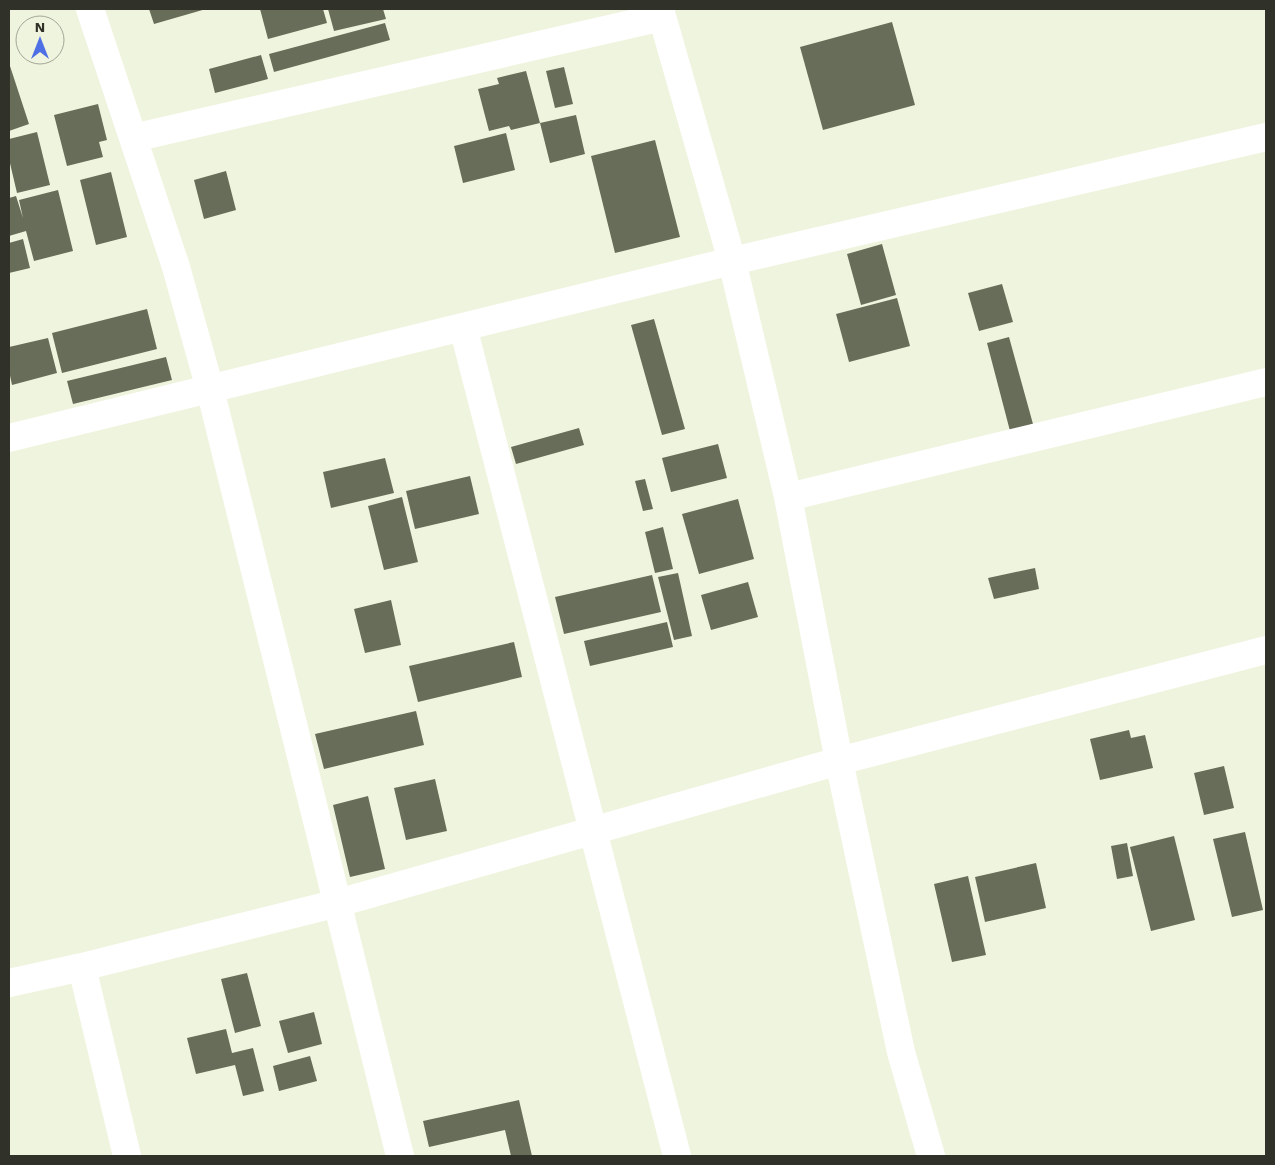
<svg xmlns="http://www.w3.org/2000/svg" width="1275" height="1165" viewBox="0 0 1275 1165" font-family="'Work Sans',sans-serif">
<style>
.building{fill:#686d59}
.lines{fill:none;stroke-linecap:round;stroke-linejoin:round}
.minor{stroke:#fff;stroke-width:28}
</style>
<rect width="100%" height="100%" fill="#eff4de"/>
<!-- building -->
<path class="building" d="M 149,9 L 206,9 L 154,24 Z
M 260,9 L 323,9 L 327,23 L 268,39 Z
M 328,9 L 383,9 L 386,19 L 334,31 Z
M 892,22 L 915,105 L 823,130 L 800,47 Z
M 385,23 L 390,40 L 274,72 L 269,54 Z
M 261,55 L 268,79 L 215,93 L 209,69 Z
M 9,63 L 29,124 L 9,131 Z
M 564,67 L 573,104 L 555,108 L 546,71 Z
M 526,71 L 540,123 L 511,130 L 509,126 L 489,131 L 478,89 L 499,84 L 497,78 Z
M 98,104 L 107,140 L 99,142 L 103,157 L 67,166 L 54,115 Z
M 576,115 L 585,154 L 550,163 L 540,123 Z
M 37,132 L 50,185 L 17,193 L 9,159 L 9,139 Z
M 506,133 L 515,170 L 463,183 L 454,146 Z
M 655,140 L 680,237 L 615,253 L 591,156 Z
M 226,171 L 236,210 L 204,219 L 194,180 Z
M 111,172 L 127,237 L 96,245 L 80,180 Z
M 58,190 L 73,251 L 34,261 L 26,231 L 9,236 L 9,198 L 16,196 L 23,218 L 19,200 Z
M 23,239 L 30,268 L 9,273 L 9,243 Z
M 882,244 L 896,295 L 861,305 L 847,254 Z
M 1002,284 L 1013,322 L 979,331 L 968,293 Z
M 897,298 L 910,346 L 849,362 L 836,314 Z
M 147,309 L 157,349 L 62,373 L 52,333 Z
M 654,319 L 685,429 L 662,435 L 631,325 Z
M 1009,337 L 1033,424 L 1010,431 L 987,343 Z
M 48,338 L 57,373 L 12,385 L 9,371 L 9,347 Z
M 166,357 L 172,380 L 73,404 L 67,381 Z
M 579,428 L 584,445 L 516,464 L 511,447 Z
M 718,444 L 727,478 L 671,492 L 662,458 Z
M 385,458 L 394,493 L 331,508 L 323,472 Z
M 470,476 L 479,514 L 415,529 L 406,491 Z
M 645,479 L 653,509 L 643,511 L 635,481 Z
M 402,497 L 418,562 L 384,570 L 368,506 Z
M 738,499 L 754,559 L 699,574 L 682,514 Z
M 663,527 L 673,569 L 655,573 L 645,532 Z
M 1035,568 L 1039,589 L 994,599 L 988,578 Z
M 678,573 L 692,636 L 674,640 L 658,577 Z
M 652,575 L 661,612 L 564,634 L 555,597 Z
M 748,582 L 758,617 L 711,630 L 701,595 Z
M 391,600 L 401,645 L 365,653 L 354,609 Z
M 667,622 L 673,647 L 590,666 L 584,641 Z
M 514,642 L 522,677 L 418,702 L 409,666 Z
M 416,711 L 424,745 L 324,769 L 315,734 Z
M 1129,730 L 1131,738 L 1145,735 L 1153,768 L 1100,780 L 1090,739 Z
M 1224,766 L 1234,808 L 1204,815 L 1194,773 Z
M 435,779 L 447,831 L 406,840 L 394,788 Z
M 368,796 L 385,869 L 350,877 L 333,805 Z
M 1245,832 L 1263,910 L 1232,917 L 1213,839 Z
M 1174,836 L 1195,920 L 1151,931 L 1130,847 Z
M 1127,843 L 1133,876 L 1117,879 L 1111,846 Z
M 1036,863 L 1046,908 L 985,922 L 975,877 Z
M 968,876 L 986,955 L 952,962 L 934,884 Z
M 247,973 L 261,1026 L 235,1033 L 221,979 Z
M 314,1012 L 322,1044 L 288,1053 L 279,1021 Z
M 226,1029 L 232,1053 L 253,1048 L 264,1091 L 243,1096 L 235,1065 L 196,1074 L 187,1038 Z
M 310,1056 L 317,1081 L 279,1091 L 273,1066 Z
M 519,1100 L 532,1156 L 511,1156 L 505,1130 L 429,1147 L 423,1121 Z"/>
<g class="lines">
<!-- minor -->
<path class="minor" d="M 90,9 L 176,267 L 210,389 L 400,1156
M 660,9 L 732,261 L 788,497 L 839,761 L 901,1052 L 931,1156
M 133,138 L 662,17
M 463,327 L 677,1156
M 9,438 L 732,261 L 1266,137
M 788,497 L 1266,382
M 82,967 L 127,1156
M 9,983 L 82,967 L 338,903 L 839,761 L 1266,650"/>
</g>
<!-- border -->
<rect width="1275" height="1165" fill="none" stroke="#303229" stroke-width="20"/>
<!-- north arrow -->
<g transform="translate(40 40)"><circle r="24" fill="#eff4de" stroke="#a3a696"/>
<path d="M0-4L9 19L0 12L-9 19Z" fill="#4e70e4"/>
<text y="-8" font-size="14" font-weight="bold" text-anchor="middle" fill="#303229">N</text>
</g>
</svg>
